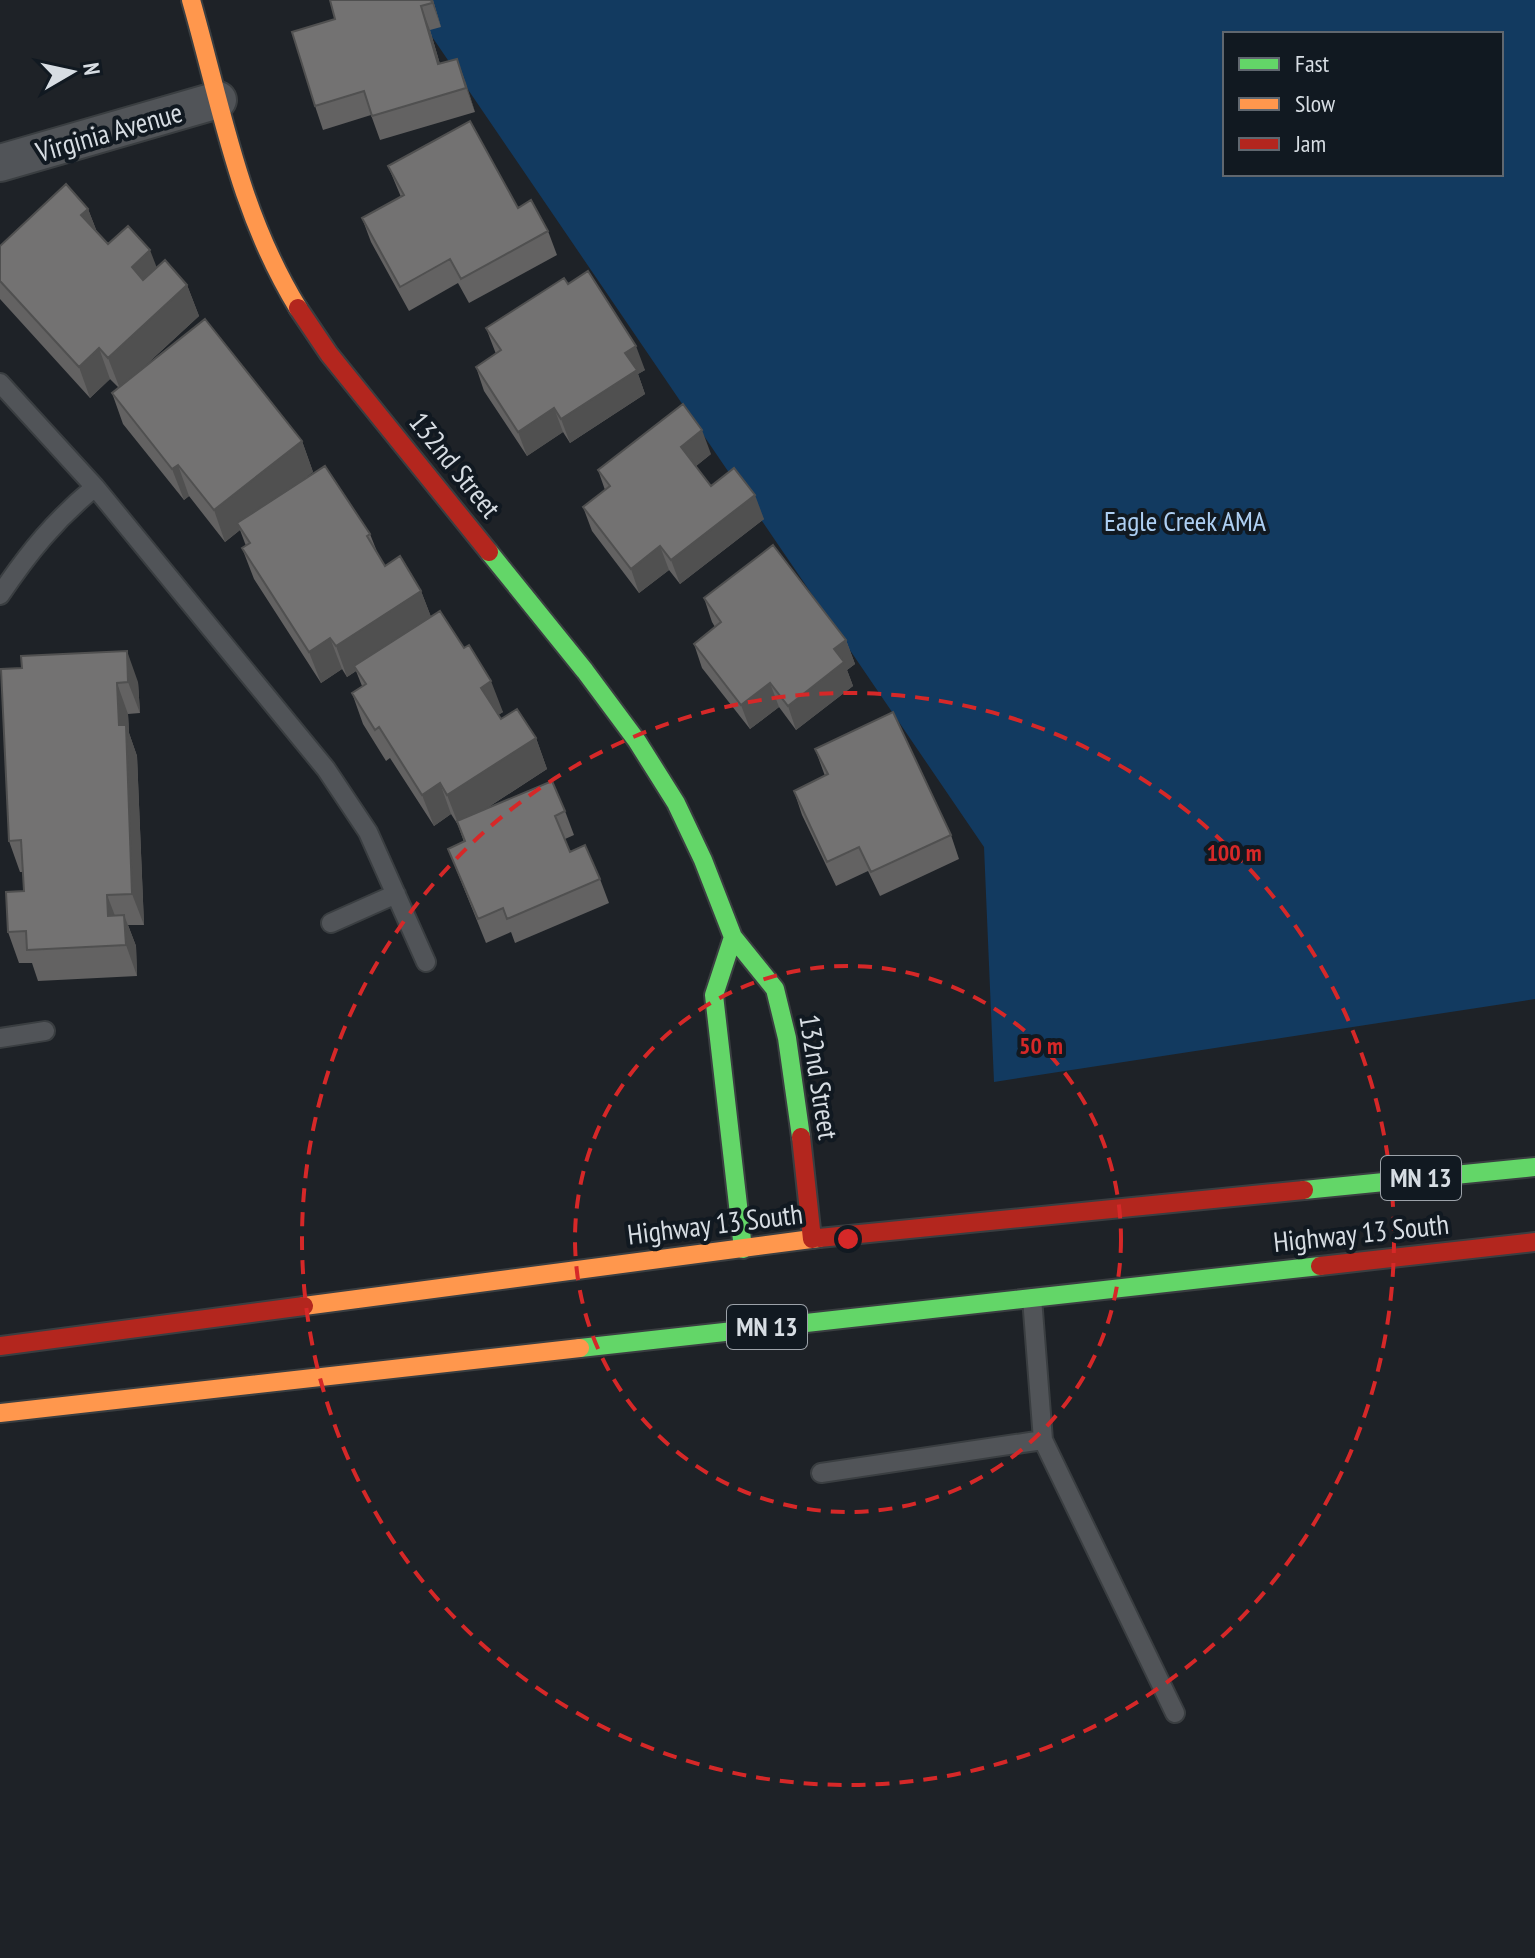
<svg xmlns="http://www.w3.org/2000/svg" width="1535" height="1958" viewBox="0 0 1535 1958" font-family="'PT Sans Narrow',sans-serif">
<style>
.green{fill:#123a60;fill-rule:evenodd}
.lines{fill:none;stroke-linecap:round;stroke-linejoin:round}
.lane-casing{stroke:#3a3e41;stroke-width:22}
.street-casing{stroke:#3a3e41;stroke-width:40}
.fast-casing{stroke:#3a3e41;stroke-width:22}
.slow-casing{stroke:#3a3e41;stroke-width:22}
.jam-casing{stroke:#3a3e41;stroke-width:22}
.lane{stroke:#515458;stroke-width:18}
.street{stroke:#515458;stroke-width:36}
.fast{stroke:#63d668;stroke-width:18}
.slow{stroke:#ff974d;stroke-width:18}
.jam{stroke:#b3261e;stroke-width:18}
.wall{fill:#636262}
.shaded-wall{fill:#505050}
.building{fill:#737272;stroke:#505050;stroke-width:2}
.ring{fill:none;stroke:#d62828;stroke-width:4;stroke-dasharray:14 10}
.labels{text-anchor:middle;stroke-width:8;stroke-linejoin:round;paint-order:stroke}
.shield{fill:#111921;stroke:#9ca2a9;stroke-width:2}
.shield-label{font-size:26px;font-weight:bold;fill:#d7dde3}
.street-label{font-size:28px;fill:#d7dde3;stroke:#111921}
.park-label{font-size:28px;fill:#aecff2;stroke:#111921}
.centre{fill:#d62828;stroke:#111921;stroke-width:4}
.ring-label{font-size:24px;text-anchor:middle;font-weight:bold;fill:#d62828;stroke:#111921;stroke-width:8;stroke-linejoin:round;paint-order:stroke}
</style>
<rect width="100%" height="100%" fill="#1e2227"/>
<!-- green -->
<path class="green" d="M 407,0 L 1535,0 L 1535,999 L 994,1082 L 984,847 ZM 1225,34 L 1501,34 L 1501,174 L 1225,174 Z"/>
<g class="lines">
<!-- lane casing -->
<g class="lane-casing">
<path id="lane" d="M 0,383 L 95,487 L 326,769 L 368,832 L 426,962
M 0,595 C 29,552 55,520 95,487
M 331,923 L 396,894
M 0,1038 L 45,1031
M 1043,1440 L 1175,1713
M 821,1473 L 1043,1440 L 1032,1298"/>
</g>
<!-- street casing -->
<g class="street-casing">
<path id="street" d="M 0,163 L 218,100"/>
</g>
<!-- fast casing -->
<g class="fast-casing">
<path id="fast" d="M 489,552 L 585,671 L 637,741 L 676,803 L 703,860 L 733,937 L 775,989 L 787,1038 L 801,1137
M 733,937 L 714,995 L 743,1249
M 1304,1190 L 1535,1167
M 580,1348 L 1320,1266"/>
</g>
<!-- slow casing -->
<g class="slow-casing">
<path id="slow" d="M 191,0 C 222,108 238,210 298,308
M 304,1306 L 819,1238
M 0,1413 L 580,1348"/>
</g>
<!-- jam casing -->
<g class="jam-casing">
<path id="jam" d="M 298,308 L 329,354 L 489,552
M 801,1137 L 812,1239
M 819,1238 L 1304,1190
M 1320,1266 L 1535,1242
M 0,1346 L 304,1306"/>
</g>
<!-- lane -->
<use href="#lane" class="lane"/>
<!-- street -->
<use href="#street" class="street"/>
<!-- fast -->
<use href="#fast" class="fast"/>
<!-- slow -->
<use href="#slow" class="slow"/>
<!-- jam -->
<use href="#jam" class="jam"/>
</g>
<!-- wall -->
<path class="wall" d="M 433,0 L 441,27 L 430,30 L 440,64 L 457,59 L 475,112 L 380,140 L 371,115 L 323,130 L 315,106 L 292,32 Z
M 388,166 L 518,208 L 548,231 L 557,255 L 469,303 L 458,283 L 409,311 L 371,242 L 362,218 L 401,197 Z
M 88,209 L 97,232 L 108,244 L 187,285 L 199,316 L 136,374 L 302,441 L 313,472 L 302,480 L 370,534 L 378,554 L 385,566 L 421,591 L 431,617 L 503,712 L 498,715 L 501,719 L 536,738 L 547,769 L 484,810 L 565,811 L 574,835 L 565,839 L 570,852 L 600,879 L 609,903 L 515,943 L 511,932 L 486,943 L 448,849 L 464,842 L 458,825 L 451,814 L 434,826 L 390,758 L 386,761 L 363,724 L 352,693 L 362,686 L 356,671 L 347,677 L 342,669 L 321,683 L 254,579 L 242,548 L 246,546 L 240,530 L 225,542 L 189,496 L 184,500 L 123,424 L 112,393 L 119,388 L 110,379 L 90,398 L 0,299 L 0,246 Z
M 568,284 L 645,370 L 638,374 L 645,394 L 570,443 L 563,432 L 527,456 L 484,391 L 476,367 L 496,354 L 486,328 Z
M 711,454 L 696,466 L 711,486 L 764,519 L 680,584 L 669,570 L 639,593 L 592,531 L 583,507 L 605,490 L 598,470 Z
M 704,598 L 846,640 L 855,664 L 847,670 L 853,686 L 796,730 L 779,707 L 750,729 L 702,668 L 694,644 L 715,627 L 712,622 Z
M 1,669 L 138,682 L 140,713 L 128,714 L 129,733 L 137,756 L 144,925 L 128,925 L 136,946 L 137,976 L 38,981 L 32,963 L 19,963 L 8,932 L 24,891 L 23,872 L 20,872 L 9,841 Z
M 815,749 L 951,835 L 959,859 L 880,896 L 868,871 L 836,886 L 802,815 L 794,791 L 825,776 Z"/>
<!-- shaded-wall -->
<path class="shaded-wall" d="M 431,0 L 433,0 L 441,27 Z
M 421,6 L 430,30 L 447,88 L 438,64 Z
M 457,59 L 466,83 L 475,112 L 466,88 Z
M 88,209 L 100,240 L 81,215 Z
M 150,250 L 162,281 L 143,298 L 132,267 Z
M 187,285 L 199,316 L 120,389 L 108,358 Z
M 636,346 L 645,370 L 638,374 L 645,394 L 570,443 L 561,419 L 625,353 Z
M 99,348 L 110,379 L 90,398 L 79,367 Z
M 554,408 L 563,432 L 527,456 L 518,432 Z
M 702,430 L 711,454 L 690,471 L 681,447 Z
M 302,441 L 313,472 L 241,529 L 237,523 L 240,530 L 225,542 L 214,510 Z
M 178,465 L 189,496 L 184,500 L 172,469 Z
M 755,495 L 764,519 L 680,584 L 671,560 Z
M 660,546 L 669,570 L 639,593 L 631,569 Z
M 421,591 L 433,622 L 354,666 L 356,671 L 347,677 L 336,646 Z
M 330,638 L 342,669 L 321,683 L 309,652 Z
M 846,640 L 855,664 L 847,670 L 853,686 L 796,730 L 788,706 L 834,649 Z
M 127,651 L 138,682 L 140,713 L 128,682 Z
M 491,681 L 503,712 L 492,719 L 481,688 Z
M 117,683 L 128,714 L 129,733 L 137,756 L 144,925 L 132,894 L 119,725 Z
M 770,683 L 779,707 L 750,729 L 741,705 Z
M 536,738 L 547,769 L 459,826 L 447,795 Z
M 440,783 L 451,814 L 434,826 L 422,795 Z
M 107,895 L 119,926 L 120,947 L 108,916 Z
M 124,915 L 136,946 L 137,976 L 126,945 Z"/>
<!-- building -->
<path class="building" d="M 330,0 L 431,0 L 432,3 L 421,6 L 438,64 L 457,59 L 466,88 L 372,116 L 364,91 L 315,106 L 292,32 L 335,19 Z
M 470,121 L 518,208 L 531,200 L 548,231 L 461,279 L 450,259 L 400,287 L 362,218 L 404,195 L 388,166 Z
M 66,184 L 88,209 L 81,215 L 108,244 L 128,226 L 150,250 L 132,267 L 143,280 L 165,260 L 187,285 L 108,358 L 99,348 L 79,367 L 0,281 L 0,246 Z
M 588,271 L 636,346 L 625,353 L 637,370 L 561,419 L 554,408 L 518,432 L 476,367 L 501,350 L 486,328 L 564,278 L 568,284 Z
M 205,319 L 302,441 L 214,510 L 178,465 L 172,469 L 112,393 Z
M 683,404 L 702,430 L 681,447 L 711,486 L 734,468 L 755,495 L 671,560 L 660,546 L 631,569 L 583,507 L 610,486 L 598,470 Z
M 325,466 L 370,534 L 367,536 L 385,566 L 400,556 L 421,591 L 336,646 L 330,638 L 309,652 L 242,548 L 250,543 L 237,523 Z
M 773,545 L 846,640 L 834,649 L 844,662 L 788,706 L 770,683 L 741,705 L 694,644 L 721,622 L 704,598 Z
M 440,611 L 464,648 L 469,645 L 491,681 L 481,688 L 501,719 L 517,709 L 536,738 L 447,795 L 440,783 L 422,795 L 379,727 L 375,730 L 352,693 L 366,684 L 354,666 Z
M 127,651 L 128,682 L 117,683 L 119,725 L 126,725 L 132,894 L 107,895 L 108,916 L 124,915 L 126,945 L 27,950 L 26,931 L 8,932 L 6,892 L 24,891 L 21,840 L 9,841 L 1,669 L 22,668 L 21,656 Z
M 893,712 L 951,835 L 871,872 L 859,847 L 827,862 L 794,791 L 828,774 L 815,749 Z
M 552,781 L 565,811 L 555,816 L 570,852 L 585,845 L 600,879 L 507,919 L 503,908 L 478,919 L 448,849 L 465,841 L 457,821 Z"/>
<!-- distance rings -->
<g class="ring">
<circle cx="848" cy="1239" r="273"/>
<circle cx="848" cy="1239" r="546"/>
</g>
<g class="labels">
<!-- shield labels -->
<g class="shield">
<rect x="1381" y="1156" width="80" height="44" rx="6"/>
<rect x="727" y="1305" width="80" height="44" rx="6"/>
</g>
<g class="shield-label">
<text x="1421" y="1187">MN 13</text>
<text x="767" y="1336">MN 13</text>
</g>
<!-- street labels -->
<g class="street-label">
<text transform="translate(109 132) rotate(-16)" y="10">Virginia Avenue</text>
<text transform="translate(455 465) rotate(51)" y="10">132nd Street</text>
<text transform="translate(819 1077) rotate(81)" y="10">132nd Street</text>
<text transform="translate(715 1224) rotate(-7)" y="10">Highway 13 South</text>
<text transform="translate(1361 1233) rotate(-6)" y="10">Highway 13 South</text>
</g>
<!-- park labels -->
<g class="park-label">
<text x="1185" y="531">Eagle Creek AMA</text>
</g>
</g>
<circle cx="848" cy="1239" r="12" class="centre"/>
<g class="ring-label">
<text x="1234" y="861">100 m</text>
<text x="1041" y="1054">50 m</text>
</g>
<!-- legend -->
<rect x="1223" y="32" width="280" height="144" fill="#111921" stroke="#60676f" stroke-width="2"/>
<rect x="1239" y="58" width="40" height="12" fill="#63d668" stroke="#60676f" stroke-width="2"/>
<text x="1295" y="72" font-size="24" fill="#d7dde3">Fast</text>
<rect x="1239" y="98" width="40" height="12" fill="#ff974d" stroke="#60676f" stroke-width="2"/>
<text x="1295" y="112" font-size="24" fill="#d7dde3">Slow</text>
<rect x="1239" y="138" width="40" height="12" fill="#b3261e" stroke="#60676f" stroke-width="2"/>
<text x="1295" y="152" font-size="24" fill="#d7dde3">Jam</text>
<!-- north arrow -->
<g transform="translate(72 72) rotate(81)" stroke="#111921" stroke-width="6" paint-order="stroke">
<path d="M0-6L14 30L0 20L-14 30Z" fill="#d7dde3"/>
<text y="-12" font-size="22" font-weight="bold" text-anchor="middle" fill="#d7dde3">N</text>
</g>
</svg>
